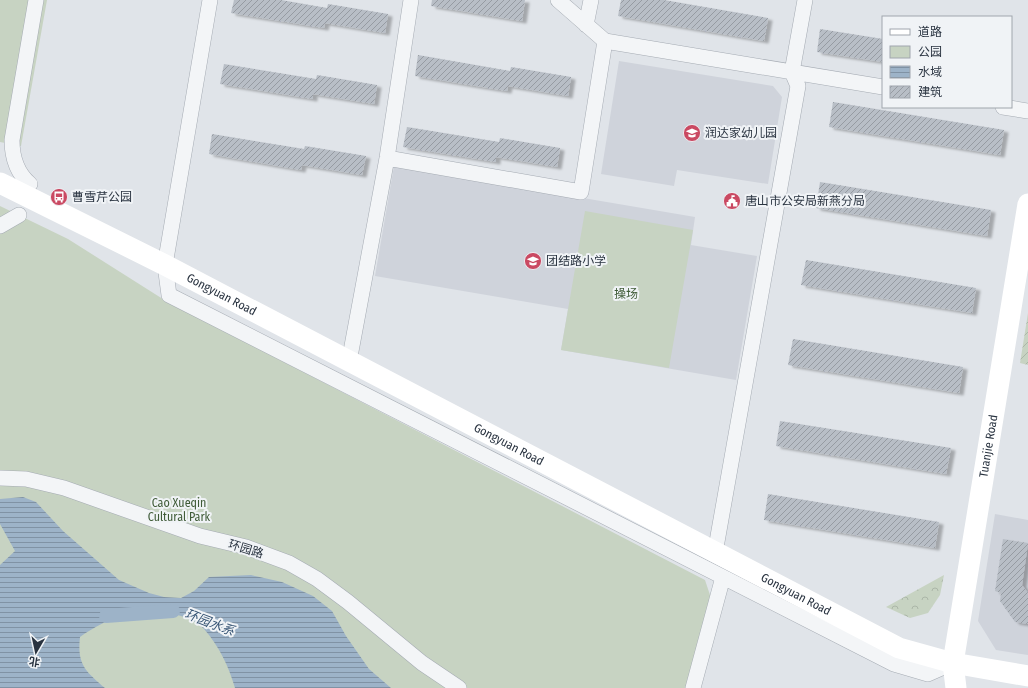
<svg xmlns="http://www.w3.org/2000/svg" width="1028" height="688" viewBox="0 0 1028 688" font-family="'Fira Sans Condensed','Noto Sans SC',sans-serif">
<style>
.built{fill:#cfd3db}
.forest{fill:url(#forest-crowns)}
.park{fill:#c7d3c2}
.garden{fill:url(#garden-furrows)}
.water{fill:url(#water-rules)}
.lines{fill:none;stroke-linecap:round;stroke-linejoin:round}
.canal{stroke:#9db3c8;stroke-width:14}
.building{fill:url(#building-hatch);filter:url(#shadow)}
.street-casing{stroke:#a5abb3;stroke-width:16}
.street{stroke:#f3f5f7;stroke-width:15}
.secondary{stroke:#fff;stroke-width:21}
.labels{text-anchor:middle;stroke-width:4;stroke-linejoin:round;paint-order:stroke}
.poi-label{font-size:12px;fill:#293340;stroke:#f0f3f6;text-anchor:start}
.park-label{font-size:12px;fill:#3f5b37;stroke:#f0f3f6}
.street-label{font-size:12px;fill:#293340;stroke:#f0f3f6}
.water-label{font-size:13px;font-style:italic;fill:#355373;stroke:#f0f3f6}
</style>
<defs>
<pattern id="forest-crowns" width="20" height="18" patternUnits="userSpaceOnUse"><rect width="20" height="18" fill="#c7d3c2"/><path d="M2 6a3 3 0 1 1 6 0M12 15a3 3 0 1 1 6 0" fill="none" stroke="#abb6a8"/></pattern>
<pattern id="garden-furrows" width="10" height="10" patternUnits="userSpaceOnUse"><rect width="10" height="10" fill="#c7d3c2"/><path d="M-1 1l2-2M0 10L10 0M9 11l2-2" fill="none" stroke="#abb6a8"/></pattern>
<pattern id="water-rules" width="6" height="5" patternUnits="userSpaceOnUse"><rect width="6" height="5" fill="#9db3c8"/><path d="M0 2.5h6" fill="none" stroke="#8092a4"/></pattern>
<pattern id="building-hatch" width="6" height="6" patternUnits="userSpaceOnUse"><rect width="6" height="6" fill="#b8bec6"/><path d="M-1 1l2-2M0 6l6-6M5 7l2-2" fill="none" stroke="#969ba2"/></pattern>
<filter id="shadow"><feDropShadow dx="4.5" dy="2.5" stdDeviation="1" flood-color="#0004"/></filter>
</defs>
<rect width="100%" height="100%" fill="#e0e4e9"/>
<!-- built -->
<path class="built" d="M 619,61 L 773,86 L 782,97 L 768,184 L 677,170 L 674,186 L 601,174 Z
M 394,166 L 695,217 L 691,245 L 757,256 L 736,380 L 561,350 L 568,309 L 375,276 Z
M 995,514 L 1028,520 L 1028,655 L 996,650 L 978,621 Z"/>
<!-- forest -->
<path class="forest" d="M 944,575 L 940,595 L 928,613 L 910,618 L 886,607 Z"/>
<!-- park -->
<path class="park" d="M 0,0 L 47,0 L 21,146 L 0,142 Z
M 0,206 L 68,239 L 166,301 L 705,580 L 712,601 L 687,688 L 0,688 Z
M 585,211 L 693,230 L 669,368 L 561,350 Z"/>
<!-- garden -->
<path class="garden" d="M 1028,313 L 1028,365 L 1020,363 Z"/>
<!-- water -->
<path class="water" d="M 23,497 L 36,502 L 63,531 L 119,580 L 149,593 L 164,597 L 181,598 L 194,591 L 209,577 L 251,575 L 282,582 L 313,596 L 332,611 L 346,636 L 369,669 L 391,688 L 235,688 C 229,667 219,646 204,629 C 190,612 147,608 126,614 C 109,619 94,627 80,637 C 77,664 85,671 105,688 L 0,688 L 0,565 L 15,551 L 0,524 L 0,499 Z"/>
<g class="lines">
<!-- canal -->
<path class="canal" d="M 106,616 L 173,611"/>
</g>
<!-- building -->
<path class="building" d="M 234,0 L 281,0 L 327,8 L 328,4 L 388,14 L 385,33 L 325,23 L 324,28 L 231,13 Z
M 432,0 L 525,0 L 522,21 L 431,6 Z
M 621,0 L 664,0 L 768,18 L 764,41 L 618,16 Z
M 820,29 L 883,39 L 883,62 L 817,52 Z
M 418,55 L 510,71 L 511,67 L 571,77 L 568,96 L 508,86 L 507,91 L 415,76 Z
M 224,64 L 316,79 L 317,75 L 377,85 L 374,104 L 313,94 L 313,99 L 220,84 Z
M 833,102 L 1004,130 L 1000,155 L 829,127 Z
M 407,127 L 499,142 L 500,138 L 560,148 L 557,167 L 496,157 L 496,162 L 403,147 Z
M 212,134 L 304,149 L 305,146 L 366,156 L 362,175 L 302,165 L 301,170 L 209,154 Z
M 820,182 L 991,210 L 987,236 L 816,208 Z
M 806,260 L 976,288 L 972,313 L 801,285 Z
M 793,339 L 963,367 L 959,393 L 788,365 Z
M 780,421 L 951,448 L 946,474 L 776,446 Z
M 768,494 L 939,522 L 935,548 L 764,520 Z
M 1003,539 L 1028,543 L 1022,585 L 1028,593 L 1028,624 L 1015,622 L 1000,601 L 1001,593 L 995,591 Z"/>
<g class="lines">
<!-- street casing -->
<g class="street-casing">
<path id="street" d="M 210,0 L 165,265 L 169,295 L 894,664 L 928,674 L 953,663
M 558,0 L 605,41 L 883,87
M 586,25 L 591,0
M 1003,107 L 1028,111
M 387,158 L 581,192 L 605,41
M 30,184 C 17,173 12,157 12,140 L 36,0
M 0,226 L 19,215
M 349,362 L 387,158 L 411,0
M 0,478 L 26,479 L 64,488 L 200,536 L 246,547 L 289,563 L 317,579 L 348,602 L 422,663 L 459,688
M 715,553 L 798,86 L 792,72 L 805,0
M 693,688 L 723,577"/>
</g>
<!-- street -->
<use href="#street" class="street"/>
<!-- secondary -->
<g class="secondary">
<path id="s1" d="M 0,183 L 165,265 L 899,648 L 953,663 L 1028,676"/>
<path id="s2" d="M 956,688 L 953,663 L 1028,204"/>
</g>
</g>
<!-- icons -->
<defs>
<g id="school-disc" transform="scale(0.9)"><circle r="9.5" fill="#ca4962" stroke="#f0f3f6"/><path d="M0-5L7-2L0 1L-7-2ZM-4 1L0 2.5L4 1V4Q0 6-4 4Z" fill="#fff"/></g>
<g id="bus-disc" transform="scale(0.9)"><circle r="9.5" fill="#ca4962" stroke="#f0f3f6"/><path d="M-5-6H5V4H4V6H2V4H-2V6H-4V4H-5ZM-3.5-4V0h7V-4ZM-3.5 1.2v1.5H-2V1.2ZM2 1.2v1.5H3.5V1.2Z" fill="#fff"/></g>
<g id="civic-disc" transform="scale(0.9)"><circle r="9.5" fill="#ca4962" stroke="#f0f3f6"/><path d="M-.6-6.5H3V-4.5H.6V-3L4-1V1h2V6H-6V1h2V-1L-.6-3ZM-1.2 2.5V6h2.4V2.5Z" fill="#fff"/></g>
</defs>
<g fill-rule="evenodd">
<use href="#school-disc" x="692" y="133"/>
<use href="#bus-disc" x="59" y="197"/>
<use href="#civic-disc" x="732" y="201"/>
<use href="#school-disc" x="533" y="261"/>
</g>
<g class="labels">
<!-- poi labels -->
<g class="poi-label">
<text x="705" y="137">润达家幼儿园</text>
<text x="72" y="201">曹雪芹公园</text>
<text x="745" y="205">唐山市公安局新燕分局</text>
<text x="546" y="265">团结路小学</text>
</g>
<!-- park labels -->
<g class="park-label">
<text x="626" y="298">操场</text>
<text x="179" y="507">Cao Xueqin<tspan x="179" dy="14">Cultural Park</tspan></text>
</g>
<!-- street labels -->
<g class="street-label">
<text dy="4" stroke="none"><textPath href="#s1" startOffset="248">Gongyuan Road</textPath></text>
<text dy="4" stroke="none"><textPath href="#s1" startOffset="572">Gongyuan Road</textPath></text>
<text dy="4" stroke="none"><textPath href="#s2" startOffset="245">Tuanjie Road</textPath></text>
<text transform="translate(246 549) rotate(17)" y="4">环园路</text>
<text dy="4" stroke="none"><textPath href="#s1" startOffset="896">Gongyuan Road</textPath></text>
</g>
<!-- water labels -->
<g class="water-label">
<text transform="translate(210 622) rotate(21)" y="5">环园水系</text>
</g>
</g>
<!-- legend -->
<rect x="882" y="16" width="130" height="92" fill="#f0f3f6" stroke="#a0a6ad"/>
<rect x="890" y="29" width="20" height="6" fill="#ffffff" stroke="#a0a6ad"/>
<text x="918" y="36" font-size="12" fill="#293340">道路</text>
<rect x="890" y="46" width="20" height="12" fill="#c7d3c2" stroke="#a0a6ad"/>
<text x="918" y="56" font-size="12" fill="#293340">公园</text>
<rect x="890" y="66" width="20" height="12" fill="url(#water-rules)" stroke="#a0a6ad"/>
<text x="918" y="76" font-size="12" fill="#293340">水域</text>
<rect x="890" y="86" width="20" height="12" fill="url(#building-hatch)" stroke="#a0a6ad"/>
<text x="918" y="96" font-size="12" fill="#293340">建筑</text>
<!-- north arrow -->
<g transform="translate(36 652) rotate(189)" stroke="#f0f3f6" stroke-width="3" paint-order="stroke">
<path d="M0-3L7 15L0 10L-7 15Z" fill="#293340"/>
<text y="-6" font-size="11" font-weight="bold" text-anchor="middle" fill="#293340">北</text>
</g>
</svg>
